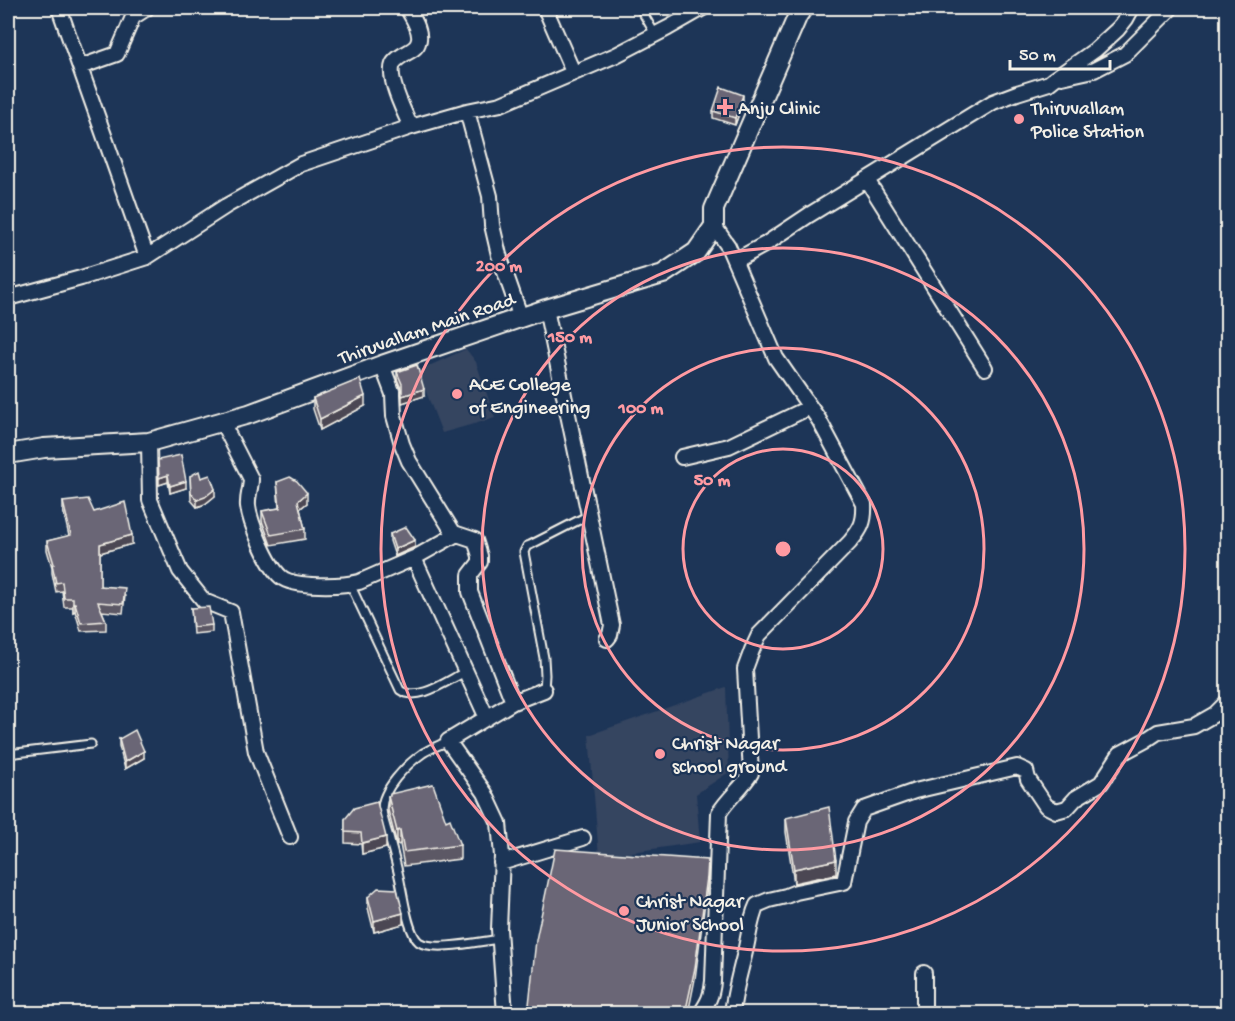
<svg xmlns="http://www.w3.org/2000/svg" width="1235" height="1021" viewBox="0 0 1235 1021" font-family="'Gochi Hand',sans-serif">
<style>
.built{fill:#344460}
.lines{fill:none;stroke-linecap:round;stroke-linejoin:round}
.service-casing{stroke:#f4f1e8;stroke-width:11}
.minor-casing{stroke:#f4f1e8;stroke-width:18}
.secondary-casing{stroke:#f4f1e8;stroke-width:22}
.service{stroke:#1d3557;stroke-width:7}
.minor{stroke:#1d3557;stroke-width:14}
.secondary{stroke:#1d3557;stroke-width:18}
.wall{fill:#5c5865;stroke:#f4f1e8;stroke-width:1.5}
.shaded-wall{fill:#4b4753;stroke:#f4f1e8;stroke-width:1.5}
.building{fill:#6b6676;stroke:#f4f1e8;stroke-width:1.5}
.ring{fill:none;stroke:#ff9aa2;stroke-width:3}
.poi-dot{fill:#ff9aa2;stroke:#1d3557;stroke-width:2}
.labels{text-anchor:middle;stroke-width:4.5;stroke-linejoin:round;paint-order:stroke}
.poi-label{font-size:20px;fill:#f4f1e8;stroke:#1d3557;text-anchor:start}
.street-label{font-size:20px;fill:#f4f1e8;stroke:#1d3557}
.centre{fill:#ff9aa2;stroke:#1d3557;stroke-width:3}
.ring-label{font-size:18px;text-anchor:middle;font-weight:bold;fill:#ff9aa2;stroke:#1d3557;stroke-width:4.5;stroke-linejoin:round;paint-order:stroke}
</style>
<rect width="100%" height="100%" fill="#1d3557"/>
<filter id="ink" filterUnits="userSpaceOnUse"><feTurbulence type="fractalNoise" baseFrequency=".0167" numOctaves="2"/><feDisplacementMap in="SourceGraphic" scale="12" xChannelSelector="R" yChannelSelector="G"/><feConvolveMatrix kernelMatrix="1 2 1 2 8 2 1 2 1" color-interpolation-filters="sRGB"/></filter>
<g filter="url(#ink)">
<!-- built -->
<path class="built" d="M 466,349 L 476,362 L 495,418 L 442,433 L 418,371 Z
M 726,687 L 729,772 L 696,794 L 700,842 L 599,857 L 589,735 Z"/>
<g class="lines">
<!-- service casing -->
<g class="service-casing">
<path id="service" d="M 640,8 L 655,34
M 350,584 L 400,690 C 418,703 448,680 465,672
M 544,690 L 545,675 L 544,658 L 524,552 L 527,546 L 530,545 L 589,515
M 448,741 C 440,745 431,748 423,753 C 407,764 381,790 382,810 C 383,819 386,828 389,837 C 393,853 398,869 401,886 C 404,899 408,933 419,942 C 433,952 482,941 500,939
M 8,754 L 91,744"/>
</g>
<!-- minor casing -->
<g class="minor-casing">
<path id="minor" d="M 59,8 L 147,257
M 407,8 C 412,17 423,32 418,43 C 416,49 408,52 403,55 C 400,57 395,60 393,64 C 387,78 405,114 411,127
M 545,8 L 573,72
M 80,67 L 117,54 L 133,17 L 147,8
M 1062,77 L 1094,70 L 1125,54 L 1171,8
M 467,111 L 490,196 L 492,225 L 499,255 L 521,318
M 867,180 L 985,368
M 735,261 L 764,245 L 809,215 L 993,102 L 1017,93 L 1049,83 L 1054,79 L 1095,50 L 1118,29 L 1126,19 L 1132,8
M 8,298 L 81,278 L 147,257 L 226,206 L 301,164 L 411,127 L 467,111 L 501,104 L 616,55 L 668,28 L 703,8
M 546,309 L 612,625 L 610,635 L 607,639
M 382,365 L 393,394 L 394,416 L 402,444 L 409,461 L 453,532 L 457,534 L 475,540 L 480,556 L 480,562 L 470,575 L 470,592 L 513,702
M 222,422 L 251,479 C 251,488 247,497 248,506 C 250,523 268,566 281,577 C 294,588 343,586 359,582 L 414,558 L 457,534
M 149,442 L 150,500 L 180,571 L 204,601 L 231,612 L 256,752 L 290,837
M 682,457 L 729,446 L 810,407
M 414,558 L 487,718
M 501,863 L 583,838
M 505,1014 L 499,929 L 502,856 L 499,823 L 485,793 L 448,741 L 513,702 L 544,690
M 700,1014 C 708,1003 712,995 713,981 L 719,813 C 728,798 742,788 751,773 L 745,669 L 752,650 L 759,635 L 850,542 C 861,529 865,522 864,504 L 819,420 L 776,358 L 728,246 L 714,226
M 732,1014 C 734,992 740,973 745,952 C 749,936 750,920 757,905 L 769,900 L 786,896 L 796,892 L 844,882 L 856,822 L 864,809 L 915,791 L 1017,767 L 1026,771 L 1028,779 L 1046,806 L 1056,811 L 1067,808 L 1076,798 L 1101,783 L 1120,754 L 1146,740 L 1158,732 L 1194,726 L 1215,714 L 1228,701
M 924,1014 L 924,973"/>
</g>
<!-- secondary casing -->
<g class="secondary-casing">
<path id="secondary" d="M 8,454 L 44,448 L 149,442 L 249,414 L 382,365 L 546,309 L 663,274 L 696,252 L 714,226 L 714,209 L 798,15 L 803,8"/>
</g>
<!-- service -->
<use href="#service" class="service"/>
<!-- minor -->
<use href="#minor" class="minor"/>
<!-- secondary -->
<use href="#secondary" class="secondary"/>
</g>
<!-- wall -->
<path class="wall" d="M 743,102 L 735,125 L 713,118 L 713,111 Z
M 397,372 L 424,396 L 402,403 L 402,391 L 397,379 Z
M 313,398 L 365,406 L 320,430 L 313,409 Z
M 158,460 L 186,488 L 170,493 L 168,482 L 159,485 Z
M 190,476 L 201,478 L 215,496 L 205,504 L 197,507 L 191,500 Z
M 277,482 L 307,503 L 300,509 L 305,529 L 305,539 L 271,545 L 262,521 L 262,511 L 279,508 Z
M 63,502 L 94,512 L 132,544 L 100,553 L 100,586 L 125,596 L 123,613 L 102,611 L 106,621 L 106,630 L 81,631 L 75,611 L 73,612 L 73,607 L 64,607 L 62,591 L 56,592 L 52,573 L 52,567 L 47,550 L 47,541 L 69,536 L 63,510 Z
M 390,534 L 415,547 L 395,556 L 390,541 Z
M 191,608 L 212,625 L 212,632 L 193,634 Z
M 119,739 L 144,758 L 125,769 L 119,746 Z
M 388,796 L 390,796 L 446,821 L 460,845 L 460,859 L 404,866 L 400,844 L 397,845 L 388,810 Z
M 786,818 L 836,874 L 794,883 L 786,832 Z
M 345,819 L 386,848 L 362,854 L 361,844 L 345,843 Z
M 368,897 L 403,924 L 374,932 L 368,908 Z"/>
<!-- shaded-wall -->
<path class="shaded-wall" d="M 743,95 L 743,102 L 735,125 L 735,118 Z
M 424,389 L 424,396 L 402,403 L 402,396 Z
M 365,396 L 365,406 L 320,430 L 320,419 Z
M 168,475 L 168,482 L 159,485 L 159,478 Z
M 186,481 L 186,488 L 170,493 L 170,486 Z
M 215,489 L 215,496 L 205,504 L 197,507 L 197,500 Z
M 307,493 L 307,503 L 298,510 L 298,501 Z
M 132,535 L 132,544 L 100,553 L 100,544 Z
M 415,540 L 415,547 L 395,556 L 395,549 Z
M 73,603 L 75,603 L 75,611 L 73,612 Z
M 144,751 L 144,758 L 125,769 L 125,762 Z
M 400,830 L 400,844 L 397,845 L 397,831 Z
M 386,837 L 386,848 L 362,854 L 362,843 Z
M 708,860 L 707,887 L 695,979 L 688,1014 L 685,1014 Z
M 836,860 L 836,874 L 794,883 L 794,869 Z
M 403,913 L 403,924 L 374,932 L 374,921 Z"/>
<!-- building -->
<path class="building" d="M 721,87 L 743,95 L 735,118 L 713,111 Z
M 417,365 L 424,389 L 402,396 L 402,384 L 397,372 Z
M 360,379 L 365,396 L 320,419 L 313,398 Z
M 181,455 L 186,481 L 170,486 L 168,475 L 159,478 L 158,460 Z
M 199,471 L 201,478 L 210,475 L 215,489 L 205,497 L 197,500 L 191,493 L 190,476 Z
M 290,477 L 297,481 L 307,493 L 298,501 L 305,529 L 271,535 L 262,511 L 280,508 L 277,482 Z
M 88,499 L 94,512 L 125,502 L 132,535 L 100,544 L 100,586 L 125,588 L 123,604 L 98,602 L 106,621 L 81,623 L 75,603 L 73,603 L 73,598 L 64,598 L 62,582 L 56,583 L 52,564 L 54,564 L 47,541 L 71,535 L 63,502 Z
M 406,527 L 415,540 L 395,549 L 390,534 Z
M 209,607 L 212,625 L 193,627 L 191,608 Z
M 135,730 L 144,751 L 125,762 L 119,739 Z
M 433,784 L 446,821 L 450,819 L 460,845 L 404,852 L 400,830 L 397,831 L 388,796 L 390,796 L 390,794 Z
M 377,802 L 386,837 L 362,843 L 361,833 L 345,832 L 345,819 L 354,808 Z
M 829,807 L 836,860 L 794,869 L 786,818 Z
M 555,849 L 708,860 L 707,877 L 695,968 L 685,1014 L 528,1014 L 536,940 Z
M 378,888 L 397,889 L 403,913 L 374,921 L 368,897 Z"/>
</g>
<!-- distance rings -->
<g class="ring">
<circle cx="783" cy="549" r="100"/>
<circle cx="783" cy="549" r="201"/>
<circle cx="783" cy="549" r="301"/>
<circle cx="783" cy="549" r="402"/>
</g>
<!-- markers -->
<g class="poi-dot">
<path d="M722 98h6v6h6v6h-6v6h-6v-6h-6v-6h6z"/>
<circle cx="1019" cy="119" r="6"/>
<circle cx="457" cy="394" r="6"/>
<circle cx="660" cy="754" r="6"/>
<circle cx="624" cy="911" r="6"/>
</g>
<g class="labels">
<!-- poi labels -->
<g class="poi-label">
<text x="738" y="114">Anju Clinic</text>
<text x="1031" y="114">Thiruvallam<tspan x="1031" dy="23">Police Station</tspan></text>
<text x="469" y="390">ACE College<tspan x="469" dy="23">of Engineering</tspan></text>
<text x="672" y="749">Christ Nagar<tspan x="672" dy="23">school ground</tspan></text>
<text x="636" y="907">Christ Nagar<tspan x="636" dy="23">Junior School</tspan></text>
</g>
<!-- street labels -->
<g class="street-label">
<text transform="translate(426 327) rotate(-19)" y="7">Thiruvallam Main Road</text>
</g>
</g>
<circle cx="783" cy="549" r="9" class="centre"/>
<g class="ring-label">
<text x="499" y="271">200 m</text>
<text x="570" y="342">150 m</text>
<text x="641" y="413">100 m</text>
<text x="712" y="485">50 m</text>
</g>
<!-- margin -->
<rect width="1235" height="1021" fill="none" stroke="#1d3557" stroke-width="30"/>
<rect x="15" y="15" width="1205" height="991" fill="none" stroke="#f4f1e8" stroke-width="2" filter="url(#ink)"/>
<!-- scale -->
<path d="M1010 60v9h100v-9" fill="none" stroke="#f4f1e8" stroke-width="3"/>
<text x="1019" y="60" font-size="18" fill="#f4f1e8" stroke="#1d3557" stroke-width="4.5" paint-order="stroke">50 m</text>
</svg>
